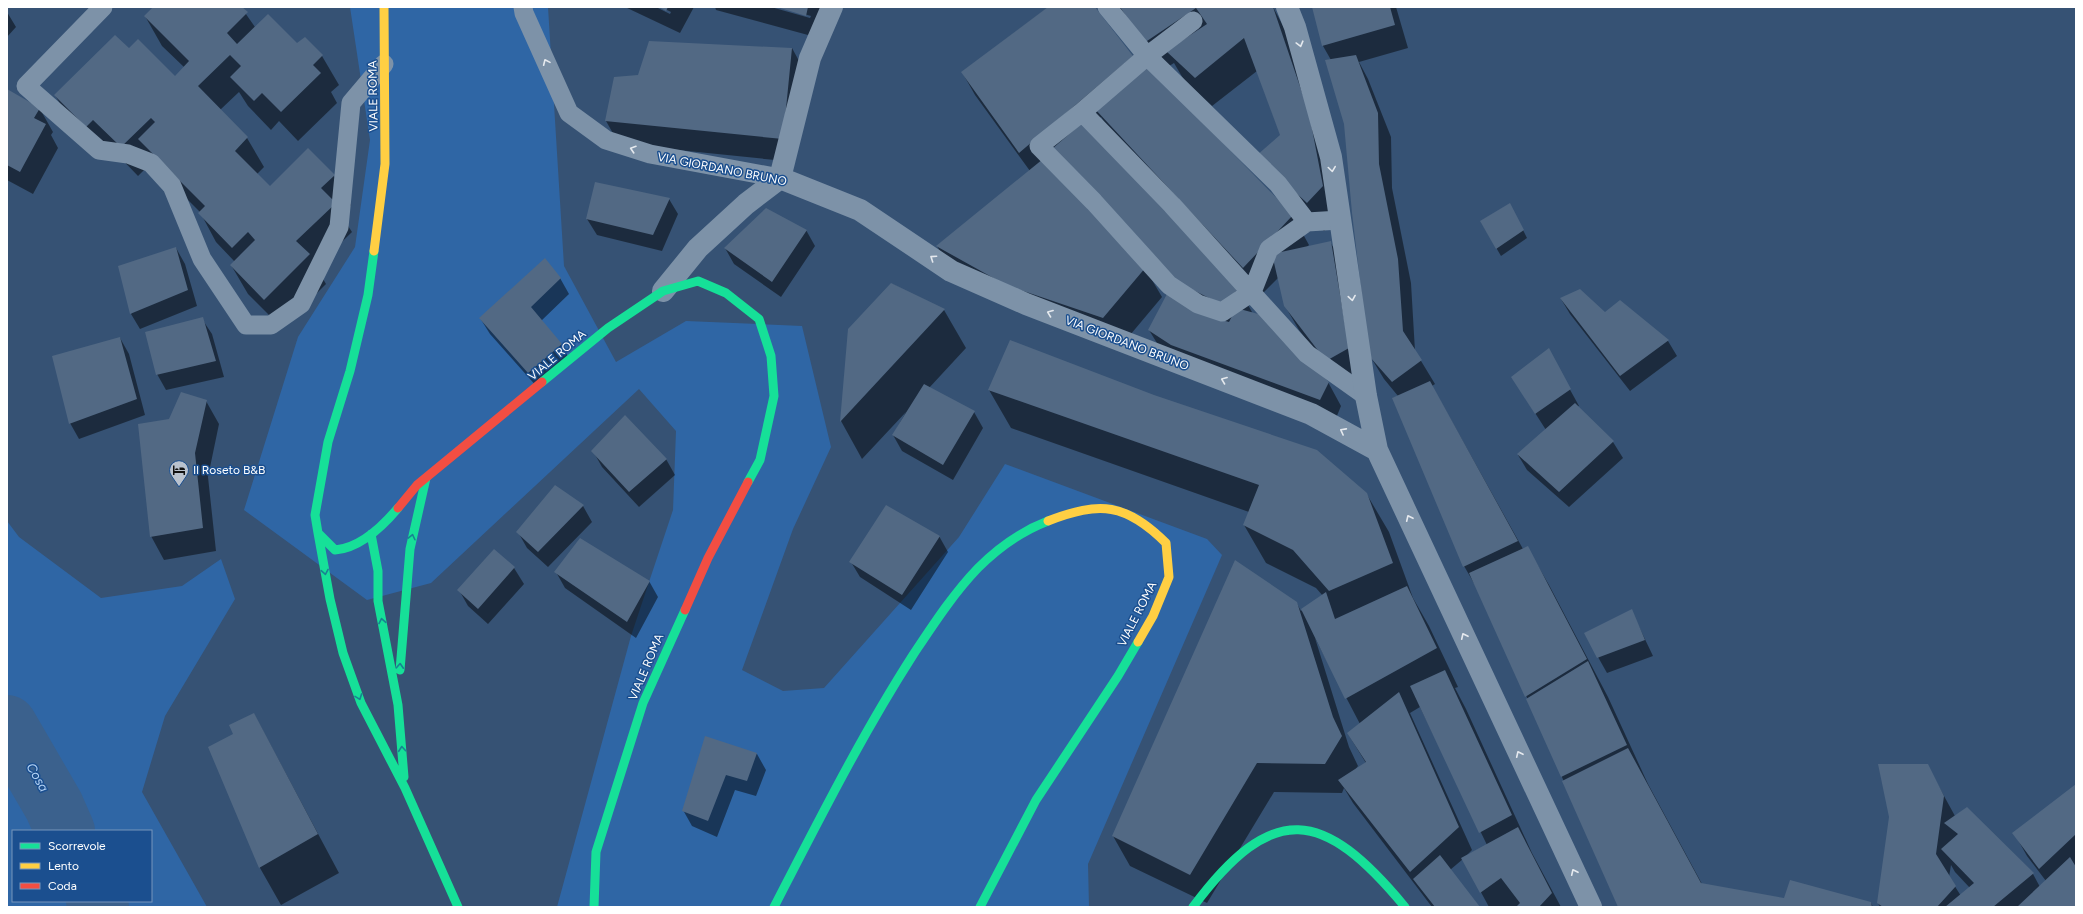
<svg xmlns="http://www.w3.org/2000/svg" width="2083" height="914" viewBox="0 0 2083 914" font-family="Figtree,sans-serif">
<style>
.green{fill:#2f66a5;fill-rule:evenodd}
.shadow{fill:#0007;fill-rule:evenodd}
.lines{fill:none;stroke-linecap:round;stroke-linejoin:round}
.river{stroke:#3b618d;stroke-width:60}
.building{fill:#526984}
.lane{stroke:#7d92a8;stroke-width:19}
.street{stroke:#7d92a8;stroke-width:22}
.fast{stroke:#16e098;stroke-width:9}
.slow{stroke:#ffcf43;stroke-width:9}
.jam{stroke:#f24e42;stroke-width:9}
.oneway{stroke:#e5e9ee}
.oneway2{stroke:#198292}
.labels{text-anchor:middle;stroke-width:3;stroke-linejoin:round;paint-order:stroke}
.street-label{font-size:12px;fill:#fff;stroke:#1b4f8f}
.poi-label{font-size:12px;fill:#fff;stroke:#1b4f8f;text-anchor:start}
.water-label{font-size:13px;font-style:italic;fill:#b5d3f5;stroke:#1b4f8f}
</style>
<rect width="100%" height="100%" fill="#365274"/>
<!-- green -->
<path class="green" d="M 350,7 L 548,7 L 564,266 L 616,362 L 686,321 L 802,326 L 831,447 L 793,529 L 742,670 L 783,691 L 824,688 L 959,537 L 1005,464 L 1207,539 L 1222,555 L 1088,864 L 1089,907 L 557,907 L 631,636 L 673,510 L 676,431 L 639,389 L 431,583 L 367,600 L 244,510 L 298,337 L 355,247 L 370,140 Z
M 7,521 L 19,537 L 101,598 L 182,586 L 221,559 L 235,599 L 165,716 L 142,792 L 207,907 L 7,907 ZM 13,831 L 151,831 L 151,901 L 13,901 Z"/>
<!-- shadow -->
<path class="shadow" d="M 155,7 L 241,7 L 255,27 L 322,56 L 339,85 L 331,92 L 337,103 L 298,141 L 279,121 L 271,130 L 248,106 L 239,92 L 220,110 L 247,138 L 264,167 L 257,174 L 270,187 L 334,176 L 351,205 L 341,215 L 352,232 L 316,267 L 326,284 L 282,328 L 248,294 L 231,265 L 235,262 L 216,242 L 200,212 L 156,168 L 152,162 L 138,176 L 111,148 L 72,124 L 55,95 L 129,50 L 175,78 L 185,68 L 162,46 L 145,16 Z
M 625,7 L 656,7 L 670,14 L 671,12 L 661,7 L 694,7 L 680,33 Z
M 715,7 L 771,7 L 810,18 L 811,16 L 779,7 L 828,7 L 819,38 L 716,10 Z
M 1049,7 L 1094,7 L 1132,56 L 1293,216 L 1309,245 L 1307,247 L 1330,242 L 1344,265 L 1362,372 L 1340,384 L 1299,330 L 1285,306 L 1279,277 L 1260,296 L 1114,138 L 1101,117 L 1087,129 L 1239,289 L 1252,312 L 1251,313 L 1328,382 L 1341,406 L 1334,423 L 1163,353 L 1149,330 L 1200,315 L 1145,268 L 1162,297 L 1120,347 L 954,275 L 937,246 L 1030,171 L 975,95 L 962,72 Z
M 1118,7 L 1273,7 L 1291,41 L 1339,216 L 1324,231 L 1274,186 L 1281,136 L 1257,71 L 1212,106 L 1184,80 L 1174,63 L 1161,71 Z
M 1313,7 L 1396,7 L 1408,48 L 1359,62 L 1368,79 L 1391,137 L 1392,188 L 1411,283 L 1415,351 L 1435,384 L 1432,386 L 1523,549 L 1527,547 L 1549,585 L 1608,697 L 1648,784 L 1702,884 L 1785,899 L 1871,903 L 1873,907 L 1619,907 L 1529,702 L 1478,590 L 1464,566 L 1393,398 L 1398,396 L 1384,379 L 1370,356 L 1345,123 L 1331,60 L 1323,46 Z
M 7,12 L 16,27 L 7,37 Z
M 792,48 L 805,72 L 795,162 L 619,144 L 606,121 L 615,78 L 639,76 Z
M 7,90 L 40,109 L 53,132 L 51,135 L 58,148 L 33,194 L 7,180 Z
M 669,199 L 678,214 L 662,251 L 597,235 L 587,219 Z
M 1514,212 L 1527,238 L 1501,256 L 1481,222 Z
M 806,230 L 815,246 L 781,297 L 734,264 L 725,248 Z
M 176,248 L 185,264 L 197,306 L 140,329 L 131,314 Z
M 560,278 L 569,294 L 541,321 L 561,344 L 570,360 L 538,388 L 490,334 L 480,318 Z
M 892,284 L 944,310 L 966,348 L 929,388 L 974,412 L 983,428 L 953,480 L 902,451 L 893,435 L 906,412 L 862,459 L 841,421 L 849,329 Z
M 1561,299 L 1605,313 L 1668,341 L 1677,356 L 1630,391 L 1570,314 Z
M 202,319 L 212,334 L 224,377 L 166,390 L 157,374 Z
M 120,338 L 129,354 L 145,415 L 79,439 L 70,423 Z
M 1557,366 L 1579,406 L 1577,407 L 1613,442 L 1623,458 L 1569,507 L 1527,470 L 1518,455 L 1546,430 L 1512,377 Z
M 989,390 L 1366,493 L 1389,532 L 1413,598 L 1429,626 L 1458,687 L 1455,688 L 1466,709 L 1532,853 L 1561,907 L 1489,907 L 1463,859 L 1450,870 L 1479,907 L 1432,907 L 1353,803 L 1344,788 L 1342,793 L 1274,792 L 1207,903 L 1130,866 L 1113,836 L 1296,602 L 1301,611 L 1323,596 L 1316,588 L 1266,563 L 1244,525 L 1249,512 L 1011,428 ZM 1315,638 L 1360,724 L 1348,734 L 1366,763 L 1355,770 L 1358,766 L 1349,747 ZM 1420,707 L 1487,845 L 1467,855 L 1472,850 L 1410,713 Z
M 206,401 L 219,424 L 208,477 L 216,551 L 164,560 L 151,536 L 170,420 Z
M 593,451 L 666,459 L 675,475 L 639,507 L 602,467 Z
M 555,486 L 583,506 L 592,522 L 548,567 L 527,548 L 518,532 Z
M 939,536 L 948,552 L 911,610 L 860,577 L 851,562 Z
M 494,550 L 514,568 L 524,584 L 488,624 L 468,606 L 459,590 Z
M 556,572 L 649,581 L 658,597 L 636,638 L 565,588 Z
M 1631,610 L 1653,656 L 1607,673 L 1598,657 Z
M 254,714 L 339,873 L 281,905 L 260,868 L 235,735 Z
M 706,738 L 757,754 L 766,770 L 756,796 L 735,790 L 717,837 L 692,826 L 683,810 Z
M 1927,765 L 1955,816 L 2033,874 L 2040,887 L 2046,881 L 2027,856 L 2014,833 L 2076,786 L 2076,907 L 1880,907 L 1878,903 ZM 1951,865 L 1955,872 L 1970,888 L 1961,896 L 1949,877 Z"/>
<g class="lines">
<!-- river -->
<path class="river" d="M 7,725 L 54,806 L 65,831
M 96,901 L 99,907"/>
</g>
<!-- building -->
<path class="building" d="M 153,7 L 242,7 L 248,12 L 227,33 L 237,44 L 268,14 L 297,43 L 305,37 L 323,55 L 313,65 L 321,73 L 281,112 L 262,93 L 254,101 L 230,77 L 241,66 L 230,55 L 198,86 L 248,137 L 235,151 L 270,186 L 308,148 L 335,175 L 321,188 L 336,203 L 296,241 L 310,254 L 264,300 L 230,265 L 255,240 L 248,232 L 232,248 L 198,213 L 205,206 L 138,139 L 155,122 L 151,118 L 121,147 L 93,120 L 86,127 L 54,95 L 115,35 L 129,48 L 138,39 L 175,76 L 189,61 L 144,16 Z
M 659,7 L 668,7 L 666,11 Z
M 777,7 L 808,7 L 806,16 Z
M 1048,7 L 1095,7 L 1133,56 L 1019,153 L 961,72 Z
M 1120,7 L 1273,7 L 1309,113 L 1323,186 L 1307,203 L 1256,156 L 1280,135 L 1244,38 L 1195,78 L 1166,51 L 1207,24 L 1196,8 L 1144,43 Z
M 1312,7 L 1390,7 L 1395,25 L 1322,46 Z
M 649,41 L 792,48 L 783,139 L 605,121 L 614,77 L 638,75 Z
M 1356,55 L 1378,113 L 1379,164 L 1398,259 L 1403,331 L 1422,360 L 1392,382 L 1369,356 L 1352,213 L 1344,124 L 1325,60 Z
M 1148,66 L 1293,215 L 1243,268 L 1095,109 Z
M 7,89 L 40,108 L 34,118 L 46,124 L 20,172 L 7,165 Z
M 1082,123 L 1240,288 L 1221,304 L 1177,282 L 1052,149 Z
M 1043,159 L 1146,267 L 1103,318 L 1006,285 L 936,246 Z
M 595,182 L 670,198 L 653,235 L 586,219 Z
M 1510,203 L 1524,230 L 1496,249 L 1480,221 Z
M 766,208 L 807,230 L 772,282 L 724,248 Z
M 1331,241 L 1349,348 L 1326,361 L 1284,306 L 1272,254 Z
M 176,247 L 188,290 L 130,314 L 118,266 Z
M 545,258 L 561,278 L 531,307 L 562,344 L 528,373 L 479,318 Z
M 891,283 L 945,309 L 840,422 L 848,329 Z
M 1580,289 L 1605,312 L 1620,300 L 1669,340 L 1620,376 L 1560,298 Z
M 1168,292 L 1201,314 L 1229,322 L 1236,308 L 1262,315 L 1329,382 L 1320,400 L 1171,345 L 1148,330 Z
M 203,317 L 216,361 L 156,375 L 145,332 Z
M 120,337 L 137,399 L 69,424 L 52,356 Z
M 1010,340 L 1154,395 L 1317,450 L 1367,493 L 1393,563 L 1329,591 L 1293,550 L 1243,525 L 1259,485 L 988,390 Z
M 1549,348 L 1571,389 L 1535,414 L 1511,377 Z
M 1430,381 L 1518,541 L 1463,567 L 1392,398 Z
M 924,384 L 975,411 L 943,465 L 892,435 Z
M 181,392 L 207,400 L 195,453 L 203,528 L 150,537 L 138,424 L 169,419 Z
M 1575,403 L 1614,441 L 1559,492 L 1517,454 Z
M 625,415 L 667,459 L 629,492 L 591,451 Z
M 555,485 L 584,505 L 538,552 L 516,532 Z
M 886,505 L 940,536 L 902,595 L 849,562 Z
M 580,538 L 650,581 L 627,622 L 554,572 Z
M 1528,546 L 1587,659 L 1525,697 L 1469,573 Z
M 494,549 L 515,567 L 478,609 L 457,590 Z
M 1235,560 L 1297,602 L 1333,717 L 1342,736 L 1325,764 L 1257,763 L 1190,875 L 1112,836 Z
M 1407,586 L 1437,648 L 1345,699 L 1301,609 L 1326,592 L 1335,619 Z
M 1632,609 L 1645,640 L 1597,658 L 1584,633 Z
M 1588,661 L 1627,745 L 1561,777 L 1526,699 Z
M 1445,670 L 1512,815 L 1479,833 L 1410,686 Z
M 1399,692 L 1459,827 L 1410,872 L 1338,780 L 1366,762 L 1347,733 Z
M 254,713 L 318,834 L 259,868 L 208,747 L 233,734 L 229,725 Z
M 705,736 L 757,753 L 747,781 L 726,775 L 708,821 L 682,811 Z
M 1628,748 L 1701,883 L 1784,898 L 1790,880 L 1871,902 L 1872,907 L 1618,907 L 1562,781 Z
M 1878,764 L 1928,764 L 1944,796 L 1936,854 L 1956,886 L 1937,907 L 1883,907 L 1877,903 L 1889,817 Z
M 2076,784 L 2076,834 L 2039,869 L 2012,833 Z
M 1967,807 L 2034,873 L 1993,907 L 1945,907 L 1974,883 L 1941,849 L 1958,834 L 1944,823 Z
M 1518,827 L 1552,893 L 1539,907 L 1516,907 L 1520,903 L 1501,878 L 1480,893 L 1461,858 Z
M 1440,855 L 1480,907 L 1435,907 L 1413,879 Z
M 2070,857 L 2076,867 L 2076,907 L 2017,907 Z"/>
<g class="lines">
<!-- lane -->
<path class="lane" d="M 103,7 L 26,86 L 99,150 L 128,154 L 151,163 L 172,186 L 202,259 L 246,325 L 271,325 L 301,304 L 339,227 L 351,103 L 384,64
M 523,7 L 524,13 L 569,113 L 606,140 L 650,154 L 780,178
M 1107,7 L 1147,56 L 1193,21
M 1082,112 L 1039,146 L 1094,202 L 1169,285 L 1198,304 L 1222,312 L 1252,292 L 1269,249 L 1307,222 L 1278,184 L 1147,56 L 1082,112 L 1172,205 L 1307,354 L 1366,396
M 1307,222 L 1340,220"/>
<!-- street -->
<path class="street" d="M 1287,7 L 1295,27 L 1331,157 L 1366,396 L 1377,450 L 1591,907
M 780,178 L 860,210 L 951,271 L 1026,304 L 1311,414 L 1377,450
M 663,291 L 698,248 L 746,204 L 780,178 L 810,58 L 832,7"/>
<!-- fast -->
<path class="fast" d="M 374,251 L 368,295 L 350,371 L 328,442 L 315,515 L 318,533 L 335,550 C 360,548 382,527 398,508
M 542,382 L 608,328 L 663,291 L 698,281 L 726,293 L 759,319 L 771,356 L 774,396 L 760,460 L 748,482
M 318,533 L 330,599 L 343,653 L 361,703 L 405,788 L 458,907
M 371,534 L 378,571 L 378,601 L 398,705 L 404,777
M 400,670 L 410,549 L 426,478
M 594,907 L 596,852 L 643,703 L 685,610
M 774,907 C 818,822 861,736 913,655 C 933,625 953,594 978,568 C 998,548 1022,531 1048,521
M 980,907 L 1036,800 L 1118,676 L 1138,642
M 1193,907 C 1273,800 1323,808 1405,907"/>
<!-- slow -->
<path class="slow" d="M 374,251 L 385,164 L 384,7
M 1048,521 C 1100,501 1126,503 1166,543 L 1169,577 L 1153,616 L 1138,642"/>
<!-- jam -->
<path class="jam" d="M 398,508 L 417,485 L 542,382
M 685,610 L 708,558 L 748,482"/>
</g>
<!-- one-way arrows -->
<defs><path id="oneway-chevron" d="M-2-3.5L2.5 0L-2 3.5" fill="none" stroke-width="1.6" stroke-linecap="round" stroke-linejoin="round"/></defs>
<g class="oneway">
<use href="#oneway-chevron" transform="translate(1300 44) rotate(75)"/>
<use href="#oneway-chevron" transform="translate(546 62) rotate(-114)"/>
<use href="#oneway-chevron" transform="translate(633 149) rotate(-162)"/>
<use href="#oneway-chevron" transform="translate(1332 169) rotate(82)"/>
<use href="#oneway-chevron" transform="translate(933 258) rotate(-146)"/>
<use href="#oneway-chevron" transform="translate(1352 298) rotate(81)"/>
<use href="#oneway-chevron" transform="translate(1050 313) rotate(-159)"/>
<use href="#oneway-chevron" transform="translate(1224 380) rotate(-159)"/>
<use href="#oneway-chevron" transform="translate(1343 431) rotate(-152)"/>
<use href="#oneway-chevron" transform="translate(1409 518) rotate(-115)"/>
<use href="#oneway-chevron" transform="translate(1464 636) rotate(-115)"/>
<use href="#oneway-chevron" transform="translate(1519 754) rotate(-115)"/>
<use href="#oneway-chevron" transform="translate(1574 872) rotate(-115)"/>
</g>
<g class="oneway2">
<use href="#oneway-chevron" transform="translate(412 537) rotate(-77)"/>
<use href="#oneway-chevron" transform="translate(325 572) rotate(80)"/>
<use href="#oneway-chevron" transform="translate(382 621) rotate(-101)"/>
<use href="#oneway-chevron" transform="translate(400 666) rotate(-87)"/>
<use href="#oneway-chevron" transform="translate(359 697) rotate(70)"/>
<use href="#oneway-chevron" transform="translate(402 749) rotate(-95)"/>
</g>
<!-- icons -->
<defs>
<g id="hotel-pin" transform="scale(1)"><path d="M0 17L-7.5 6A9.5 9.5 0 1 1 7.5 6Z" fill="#b9c2ce" stroke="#1b4f8f"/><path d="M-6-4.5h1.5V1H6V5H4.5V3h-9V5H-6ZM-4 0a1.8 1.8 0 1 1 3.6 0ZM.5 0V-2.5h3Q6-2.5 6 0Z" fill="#111"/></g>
</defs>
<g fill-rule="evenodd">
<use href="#hotel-pin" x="179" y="470"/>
</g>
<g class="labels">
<!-- street labels -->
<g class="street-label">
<text transform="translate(373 96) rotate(-91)" y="4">VIALE ROMA</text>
<text transform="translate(722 169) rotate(11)" y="4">VIA GIORDANO BRUNO</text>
<text transform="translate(1127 343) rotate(21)" y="4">VIA GIORDANO BRUNO</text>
<text transform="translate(557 355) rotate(-40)" y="4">VIALE ROMA</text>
<text transform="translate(1137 614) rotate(-63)" y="4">VIALE ROMA</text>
<text transform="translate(646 667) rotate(-67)" y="4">VIALE ROMA</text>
</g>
<!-- poi labels -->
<g class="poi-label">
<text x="193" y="474">Il Roseto B&amp;B</text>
</g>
<!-- water labels -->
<g class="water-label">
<text transform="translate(38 777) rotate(60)" y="5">Cosa</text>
</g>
</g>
<!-- border -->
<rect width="2083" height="914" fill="none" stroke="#ffffff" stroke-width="16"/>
<!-- legend -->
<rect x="12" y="830" width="140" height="72" fill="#1b4f8f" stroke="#7695bc"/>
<rect x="20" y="843" width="20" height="6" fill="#16e098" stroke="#7695bc"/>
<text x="48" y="850" font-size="12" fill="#ffffff">Scorrevole</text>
<rect x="20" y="863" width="20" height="6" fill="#ffcf43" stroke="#7695bc"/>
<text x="48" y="870" font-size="12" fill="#ffffff">Lento</text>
<rect x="20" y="883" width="20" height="6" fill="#f24e42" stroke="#7695bc"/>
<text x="48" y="890" font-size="12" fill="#ffffff">Coda</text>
</svg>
